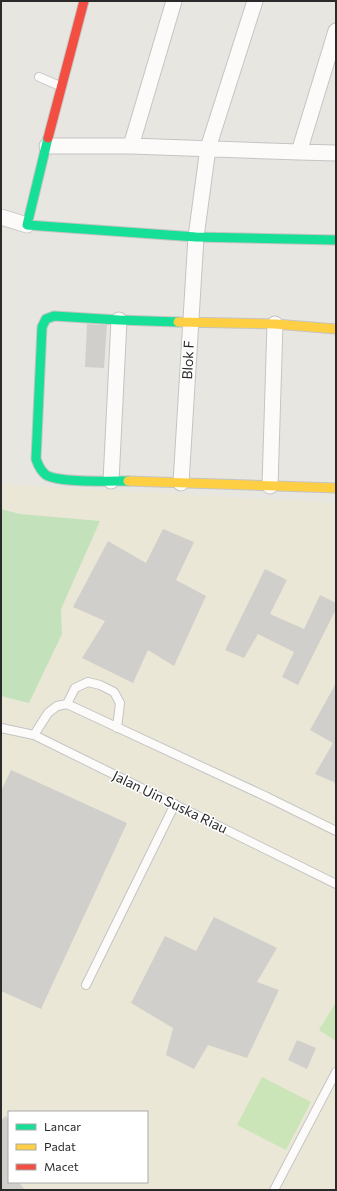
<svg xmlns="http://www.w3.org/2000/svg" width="337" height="1191" viewBox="0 0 337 1191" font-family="Commissioner,sans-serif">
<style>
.education{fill:#eae7d6;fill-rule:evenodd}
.green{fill:#c3e2bb}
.pitch{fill:#cbe5b9}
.building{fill:#d1cfcb}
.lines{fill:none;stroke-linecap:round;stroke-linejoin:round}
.lane-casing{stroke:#c5c4c5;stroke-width:10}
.street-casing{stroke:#c5c4c5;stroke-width:17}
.fast-casing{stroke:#c5c4c5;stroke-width:11}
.slow-casing{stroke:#c5c4c5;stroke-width:11}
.jam-casing{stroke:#c5c4c5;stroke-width:11}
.lane{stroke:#fcfbfa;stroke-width:8}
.street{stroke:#fcfbfa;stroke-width:15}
.fast{stroke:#16e098;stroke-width:9}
.slow{stroke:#ffcf43;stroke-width:9}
.jam{stroke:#f24e42;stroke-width:9}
.labels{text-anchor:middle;stroke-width:3;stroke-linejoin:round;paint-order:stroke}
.street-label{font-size:14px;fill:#2a2a2a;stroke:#fff}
</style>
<rect width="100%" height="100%" fill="#e8e6e0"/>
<!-- education -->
<path class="education" d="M 1,484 L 336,503 L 336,1190 L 1,1190 ZM 9,1112 L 147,1112 L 147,1182 L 9,1182 Z"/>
<!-- green -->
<path class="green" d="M 1,509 L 20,514 L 100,521 L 61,609 L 62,634 L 29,703 L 1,696 Z"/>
<!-- pitch -->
<path class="pitch" d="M 336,1002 L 336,1041 L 319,1030 Z
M 262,1077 L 311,1102 L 286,1150 L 237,1125 Z"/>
<!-- building -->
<path class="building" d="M 87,324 L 107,325 L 104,368 L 85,367 Z
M 163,529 L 194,542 L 176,580 L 206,596 L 174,666 L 148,650 L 133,683 L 82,658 L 105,621 L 73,607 L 108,541 L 146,563 Z
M 265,569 L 287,580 L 270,614 L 304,629 L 320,595 L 336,603 L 336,609 L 298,685 L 282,677 L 294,652 L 258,634 L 244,658 L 225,650 Z
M 336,683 L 336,783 L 315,774 L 333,743 L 310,730 Z
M 11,770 L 127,823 L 41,1009 L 1,991 L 1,791 Z
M 214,917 L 277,948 L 257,982 L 279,990 L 247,1058 L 208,1045 L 194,1069 L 166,1055 L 173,1028 L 131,1003 L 165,936 L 196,951 Z
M 297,1040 L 316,1048 L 307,1069 L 288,1060 Z
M 6,1116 L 9,1121 L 9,1182 L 19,1182 L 25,1190 L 1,1190 L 1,1120 Z"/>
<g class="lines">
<!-- lane casing -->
<g class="lane-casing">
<path id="lane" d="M 39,77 L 60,86
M 67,704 L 75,688 L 88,682 L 100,685 L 114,692 L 120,703 L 117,728
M 1,728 L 34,735 L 336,884
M 34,735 L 48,713 L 57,706 L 67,704 L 267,797 L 336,831
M 86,985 L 175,804
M 274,1190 L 336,1072"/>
</g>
<!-- street casing -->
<g class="street-casing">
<path id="street" d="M 336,31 L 299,152 L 336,153
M 47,146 L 131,146 L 299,152
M 131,146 L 174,1
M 1,217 L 27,225
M 111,481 L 119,320
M 181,483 L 196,237 L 208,148 L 255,1
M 270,486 L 275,324"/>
</g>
<!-- fast casing -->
<g class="fast-casing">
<path id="fast" d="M 48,138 L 27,225 L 196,237 L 336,240
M 128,481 C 111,481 59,483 46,475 C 41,471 38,465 36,459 L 42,327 L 46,319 L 54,316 L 119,320 L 178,322"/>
</g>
<!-- slow casing -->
<g class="slow-casing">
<path id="slow" d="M 178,322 L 275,324 L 336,329
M 128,481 L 336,488"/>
</g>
<!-- jam casing -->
<g class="jam-casing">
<path id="jam" d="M 48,138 L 84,1"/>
</g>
<!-- lane -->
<use href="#lane" class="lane"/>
<!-- street -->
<use href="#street" class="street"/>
<!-- fast -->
<use href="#fast" class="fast"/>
<!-- slow -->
<use href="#slow" class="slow"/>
<!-- jam -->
<use href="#jam" class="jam"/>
</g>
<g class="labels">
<!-- street labels -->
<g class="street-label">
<text transform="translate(188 360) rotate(-87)" y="5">Blok F</text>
<text transform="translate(170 802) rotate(26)" y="5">Jalan Uin Suska Riau</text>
</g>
</g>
<!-- border -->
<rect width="337" height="1191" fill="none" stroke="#2a2a2a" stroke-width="4"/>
<!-- legend -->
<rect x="8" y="1111" width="140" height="72" fill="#ffffff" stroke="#aaaaaa"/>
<rect x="16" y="1124" width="20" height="6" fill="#16e098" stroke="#aaaaaa"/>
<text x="44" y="1131" font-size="12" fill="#2a2a2a">Lancar</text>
<rect x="16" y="1144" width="20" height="6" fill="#ffcf43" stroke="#aaaaaa"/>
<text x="44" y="1151" font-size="12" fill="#2a2a2a">Padat</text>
<rect x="16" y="1164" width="20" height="6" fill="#f24e42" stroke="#aaaaaa"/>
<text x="44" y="1171" font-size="12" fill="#2a2a2a">Macet</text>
</svg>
